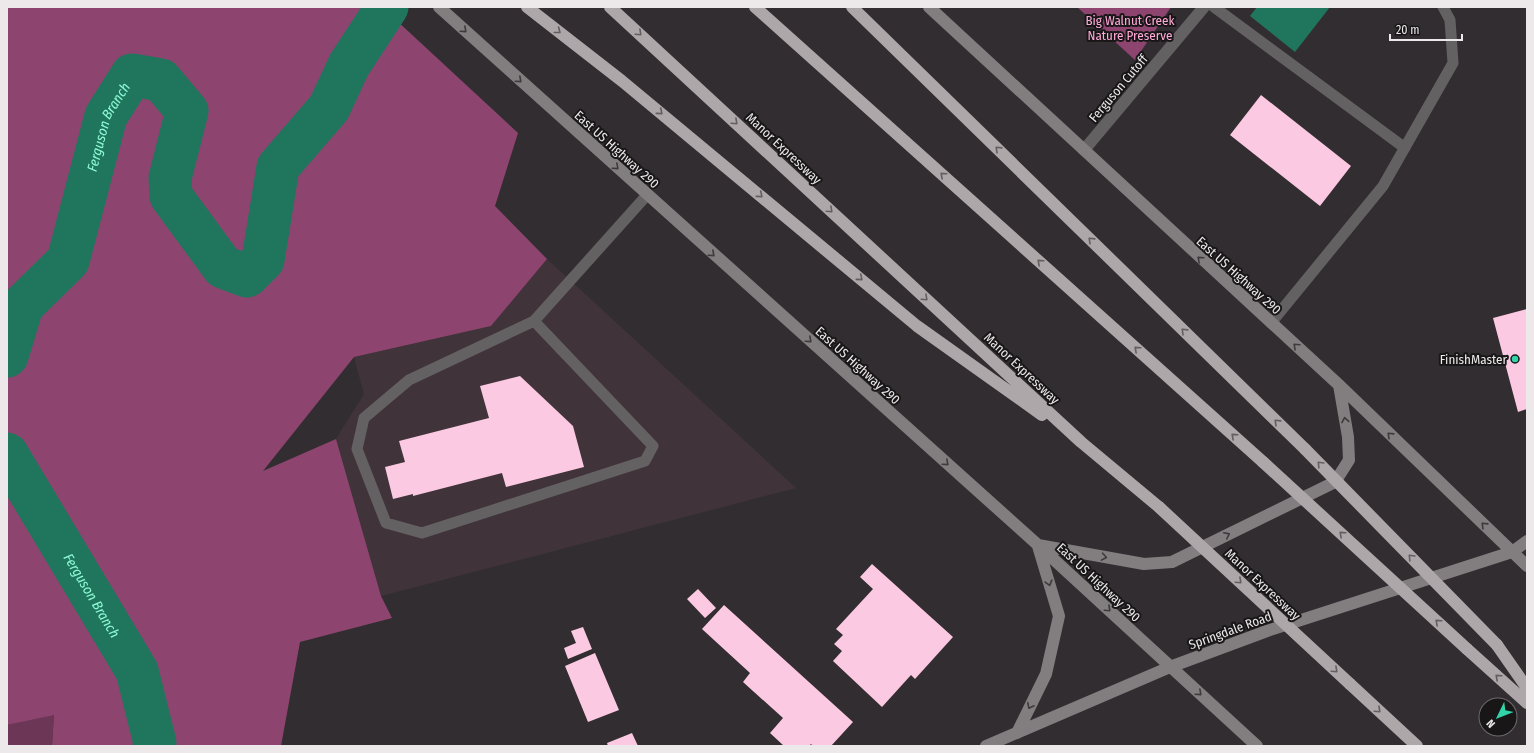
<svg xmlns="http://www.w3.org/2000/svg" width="1534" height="753" viewBox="0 0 1534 753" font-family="'Fira Sans Condensed',sans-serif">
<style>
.built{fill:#40343a}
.green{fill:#6c3656}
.forest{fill:#8d456f}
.water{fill:#1f765d}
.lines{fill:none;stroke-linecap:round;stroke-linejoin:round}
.river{stroke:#1f765d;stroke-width:43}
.building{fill:#fcc9e3}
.lane{stroke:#646163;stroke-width:11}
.street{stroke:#646163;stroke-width:12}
.secondary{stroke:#827e80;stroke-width:12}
.highway{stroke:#aea7aa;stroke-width:12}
.highway-bridge{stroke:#aea7aa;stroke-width:12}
.oneway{stroke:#3d3a3c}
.oneway2{stroke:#635e60}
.poi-dot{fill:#31d4a9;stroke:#181617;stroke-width:1.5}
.labels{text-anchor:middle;stroke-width:4;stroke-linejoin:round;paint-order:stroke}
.park-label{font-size:13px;fill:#ffabd9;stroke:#181617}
.street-label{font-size:13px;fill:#ede9eb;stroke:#181617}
.poi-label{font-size:13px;fill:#ede9eb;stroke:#181617;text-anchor:end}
.water-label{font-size:14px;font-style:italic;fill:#8efad5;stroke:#181617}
</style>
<rect width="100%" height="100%" fill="#322d30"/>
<!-- built -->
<path class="built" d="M 547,259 L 796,488 L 381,596 L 336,439 L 364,394 L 354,357 L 491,326 Z"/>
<!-- green -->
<path class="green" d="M 54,714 L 52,746 L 7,746 L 7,725 Z"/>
<!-- forest -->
<path class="forest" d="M 7,7 L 382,7 L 518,133 L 495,206 L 547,259 L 491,326 L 354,357 L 263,471 L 336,439 L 381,596 L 392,618 L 300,642 L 281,746 L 52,746 L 54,715 L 7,725 Z
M 1077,7 L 1171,7 L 1135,60 Z"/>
<!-- water -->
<path class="water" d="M 1257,7 L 1330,7 L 1295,52 L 1250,16 Z"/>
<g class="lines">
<!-- river -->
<g class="river">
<path id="s1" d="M 7,356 L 22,306 L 68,261 L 106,116 L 132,75 L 161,80 L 187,111 L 170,178 L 171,196 L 223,267 L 247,276 L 263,260 L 278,167 L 329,108 L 349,65 L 387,7"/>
<path id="s2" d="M 7,454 L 137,671 L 155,743 L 154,746"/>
</g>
</g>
<!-- building -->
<path class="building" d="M 1261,95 L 1351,166 L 1320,206 L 1230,135 Z
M 1527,309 L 1527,409 L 1518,412 L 1493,318 Z
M 520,376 L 573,426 L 584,467 L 506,487 L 502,473 L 413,496 L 413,494 L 393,499 L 385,467 L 405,462 L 399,441 L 489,418 L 480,386 Z
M 872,564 L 953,637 L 915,679 L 911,675 L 882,707 L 833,661 L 842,651 L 834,644 L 843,635 L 836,629 L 873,589 L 860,577 Z
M 698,589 L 716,608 L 705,618 L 687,599 Z
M 724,605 L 853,722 L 831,746 L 813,746 L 811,744 L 809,746 L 784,746 L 770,733 L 783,718 L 743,682 L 750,673 L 702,629 Z
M 583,627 L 592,649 L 568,659 L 564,648 L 576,643 L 571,631 Z
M 595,653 L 619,710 L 588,722 L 565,666 Z
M 632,733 L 638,746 L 608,746 L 607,743 Z"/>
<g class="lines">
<!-- lane -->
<path class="lane" d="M 1214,7 L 1405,148
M 534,321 L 653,446 L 645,461 L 422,533 L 386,523 L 357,449 L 364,418 L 409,380 L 534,321 L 647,195
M 1271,323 L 1383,186 L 1453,63 L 1450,20 L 1443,7"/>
<!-- street -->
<path class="street" d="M 1084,150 L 1204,7"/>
<!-- secondary -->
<path class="secondary" d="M 439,7 L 1038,545 L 1257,746
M 929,7 L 1339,385 L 1527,566
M 1038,545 L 1144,564 L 1172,562 L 1335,482 L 1349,460 L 1348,437 L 1339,385
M 1017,733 L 1046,674 L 1059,616 L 1038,546
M 986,746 L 1170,667 L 1267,631 L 1512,552 L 1527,541"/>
<!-- highway -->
<path class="highway" d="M 527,7 L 622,81 L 917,326 L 1042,415
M 610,7 L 1081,442 L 1159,507
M 755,7 L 1263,462
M 852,7 L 1305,449
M 1497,645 L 1527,688
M 1467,649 L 1527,703
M 1350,684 L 1417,746"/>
<!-- highway-bridge -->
<path class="highway-bridge" d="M 1305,449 L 1497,645
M 1263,462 L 1467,649
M 1159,507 L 1350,684"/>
</g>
<!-- one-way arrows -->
<defs><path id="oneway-chevron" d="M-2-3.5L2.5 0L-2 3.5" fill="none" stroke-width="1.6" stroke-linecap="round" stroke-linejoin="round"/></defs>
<g class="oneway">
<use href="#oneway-chevron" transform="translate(464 30) rotate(42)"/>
<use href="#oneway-chevron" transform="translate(519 80) rotate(42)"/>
<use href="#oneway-chevron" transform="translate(616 167) rotate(42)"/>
<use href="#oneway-chevron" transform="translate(712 254) rotate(42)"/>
<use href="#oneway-chevron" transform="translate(1200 259) rotate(-138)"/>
<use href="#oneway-chevron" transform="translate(809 340) rotate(42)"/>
<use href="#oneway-chevron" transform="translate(1296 346) rotate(-137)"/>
<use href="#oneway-chevron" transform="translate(1345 420) rotate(-100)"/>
<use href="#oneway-chevron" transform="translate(1390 435) rotate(-136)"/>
<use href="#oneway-chevron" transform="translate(946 463) rotate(42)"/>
<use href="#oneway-chevron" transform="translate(1484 525) rotate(-136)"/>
<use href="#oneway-chevron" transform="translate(1227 535) rotate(-26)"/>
<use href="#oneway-chevron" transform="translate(1104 557) rotate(10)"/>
<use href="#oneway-chevron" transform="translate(1049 583) rotate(74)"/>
<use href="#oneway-chevron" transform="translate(1108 609) rotate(43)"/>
<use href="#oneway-chevron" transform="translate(1199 693) rotate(42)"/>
<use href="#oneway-chevron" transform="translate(1030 706) rotate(116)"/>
</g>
<g class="oneway2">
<use href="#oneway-chevron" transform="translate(558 31) rotate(38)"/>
<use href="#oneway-chevron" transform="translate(639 33) rotate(43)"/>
<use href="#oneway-chevron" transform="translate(660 112) rotate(40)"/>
<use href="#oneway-chevron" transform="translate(735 122) rotate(43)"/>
<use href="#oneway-chevron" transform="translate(998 149) rotate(-136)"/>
<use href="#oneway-chevron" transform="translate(943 175) rotate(-138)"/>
<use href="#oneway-chevron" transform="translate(760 195) rotate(40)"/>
<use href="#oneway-chevron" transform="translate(830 210) rotate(43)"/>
<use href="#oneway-chevron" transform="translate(1091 240) rotate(-136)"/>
<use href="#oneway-chevron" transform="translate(1040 262) rotate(-138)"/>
<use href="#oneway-chevron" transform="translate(860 278) rotate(40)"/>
<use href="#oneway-chevron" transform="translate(925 298) rotate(43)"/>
<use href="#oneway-chevron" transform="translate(1184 331) rotate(-136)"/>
<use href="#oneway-chevron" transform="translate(1137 349) rotate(-138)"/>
<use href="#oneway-chevron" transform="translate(1277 422) rotate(-136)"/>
<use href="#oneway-chevron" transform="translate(1234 436) rotate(-138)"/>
<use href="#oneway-chevron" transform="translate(1320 464) rotate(-134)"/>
<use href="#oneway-chevron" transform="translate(1342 534) rotate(-138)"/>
<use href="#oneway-chevron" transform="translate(1411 557) rotate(-134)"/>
<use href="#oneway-chevron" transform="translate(1239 581) rotate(43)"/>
<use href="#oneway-chevron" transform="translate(1438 622) rotate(-138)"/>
<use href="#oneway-chevron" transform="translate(1335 670) rotate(43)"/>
<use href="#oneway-chevron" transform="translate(1498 677) rotate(-138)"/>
<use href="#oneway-chevron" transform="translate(1378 710) rotate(43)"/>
</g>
<!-- markers -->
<circle class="poi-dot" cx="1515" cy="359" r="4"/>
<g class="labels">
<!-- park labels -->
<g class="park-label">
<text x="1130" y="25">Big Walnut Creek<tspan x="1130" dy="15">Nature Preserve</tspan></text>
</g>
<!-- street labels -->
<g class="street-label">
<text transform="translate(1118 88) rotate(-50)" y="5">Ferguson Cutoff</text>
<text transform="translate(784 148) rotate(43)" y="5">Manor Expressway</text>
<text transform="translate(617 149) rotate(42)" y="5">East US Highway 290</text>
<text transform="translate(1239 275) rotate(42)" y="5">East US Highway 290</text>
<text transform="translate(858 365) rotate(42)" y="5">East US Highway 290</text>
<text transform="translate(1022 368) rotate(43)" y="5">Manor Expressway</text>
<text transform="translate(1099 582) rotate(43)" y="5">East US Highway 290</text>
<text transform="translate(1263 584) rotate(43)" y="5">Manor Expressway</text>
<text transform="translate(1230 630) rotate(-20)" y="5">Springdale Road</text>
</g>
<!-- poi labels -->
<g class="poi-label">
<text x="1507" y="364">FinishMaster</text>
</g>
<!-- water labels -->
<g class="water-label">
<text dy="5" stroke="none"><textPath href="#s1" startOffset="257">Ferguson Branch</textPath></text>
<text dy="5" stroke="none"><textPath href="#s2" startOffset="165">Ferguson Branch</textPath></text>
</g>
</g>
<!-- border -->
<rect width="1534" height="753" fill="none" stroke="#ede9eb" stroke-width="16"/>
<!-- north arrow -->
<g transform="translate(1498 717) rotate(227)"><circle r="19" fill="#181617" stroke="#6d6a6c"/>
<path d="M0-3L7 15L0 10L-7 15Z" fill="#31d4a9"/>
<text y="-6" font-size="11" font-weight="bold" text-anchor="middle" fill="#ede9eb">N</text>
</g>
<!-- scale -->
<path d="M1390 34v6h72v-6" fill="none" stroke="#ede9eb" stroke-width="2"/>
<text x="1396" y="34" font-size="12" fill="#ede9eb" stroke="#181617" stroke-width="3" paint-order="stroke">20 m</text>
</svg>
